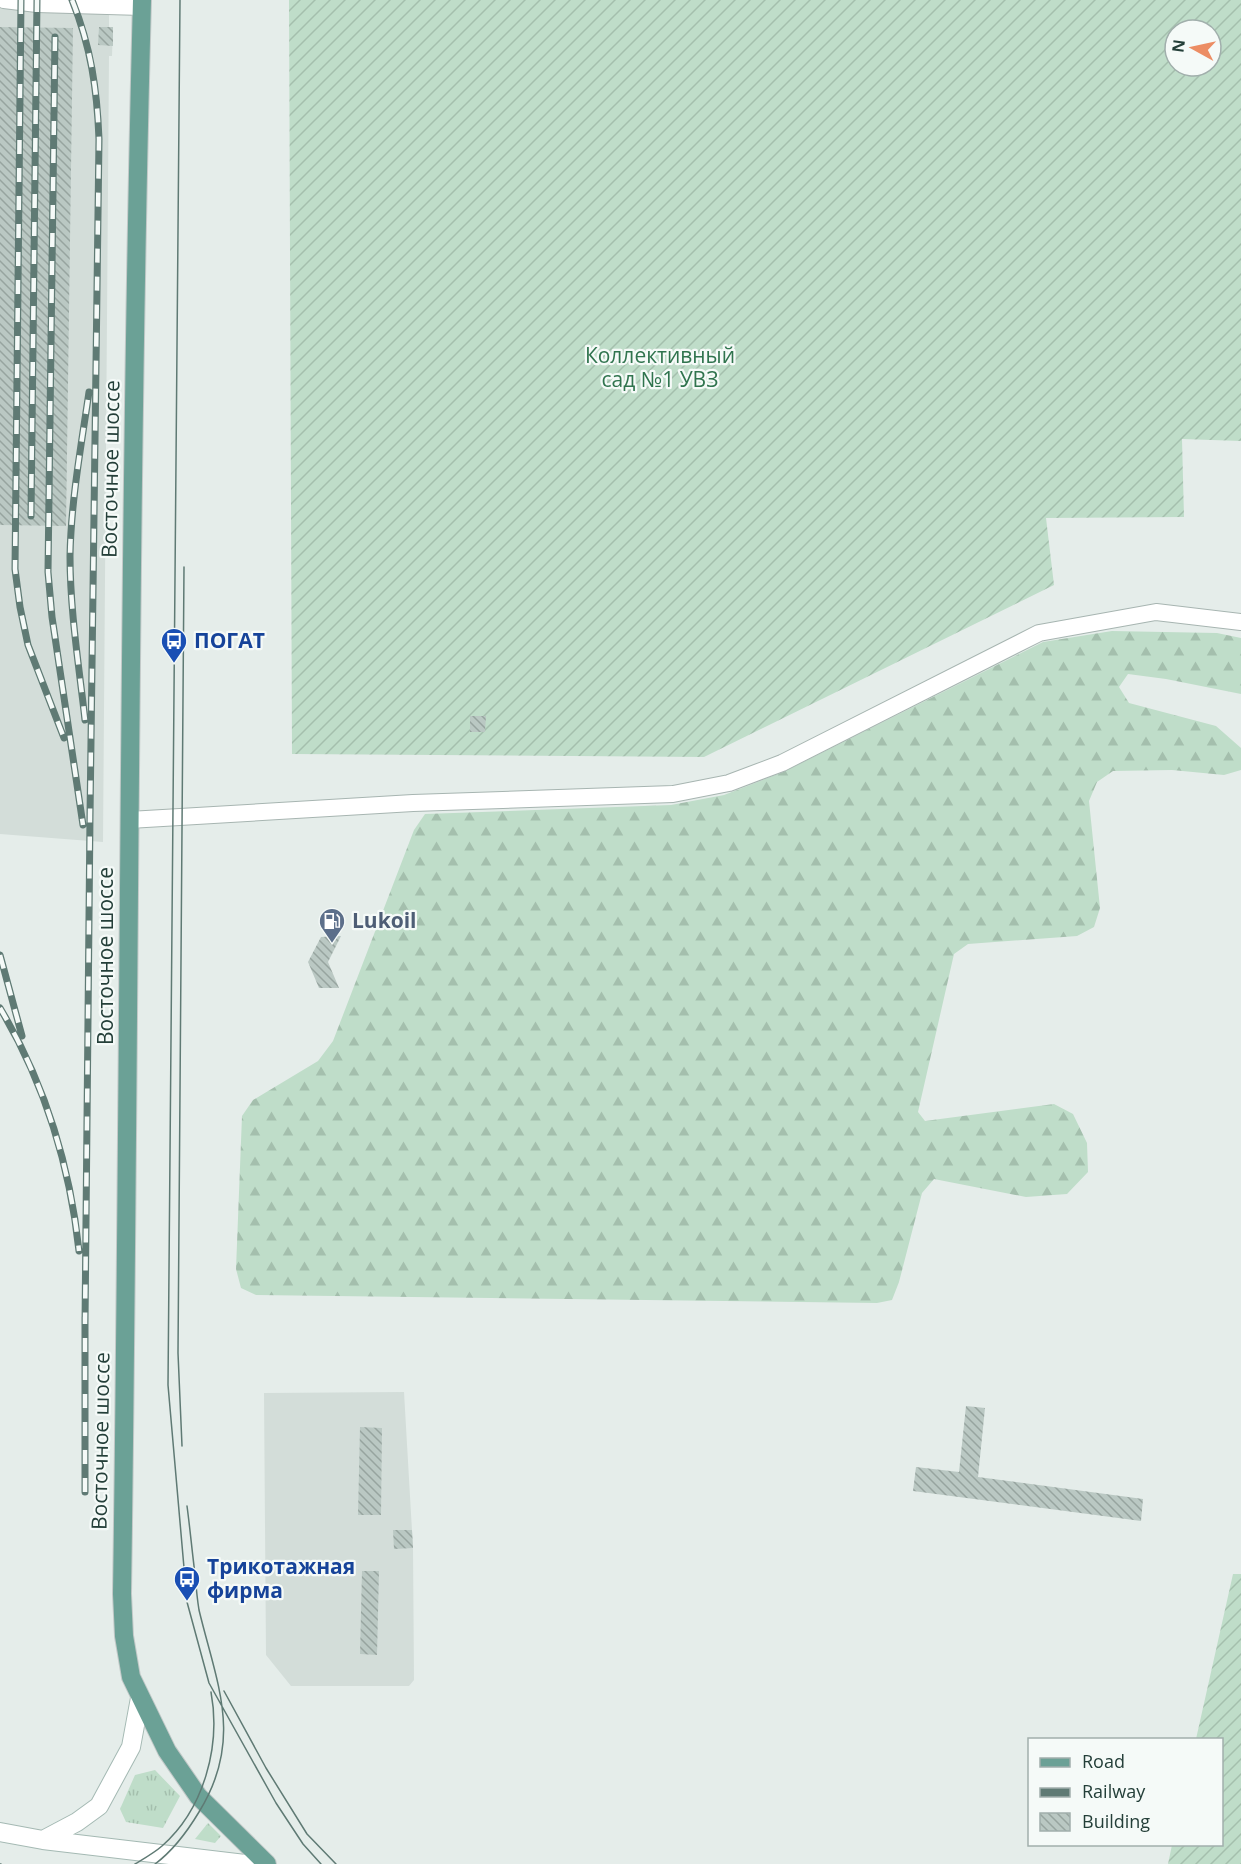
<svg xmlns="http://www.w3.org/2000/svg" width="1241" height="1864" viewBox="0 0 1241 1864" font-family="'Open Sans',sans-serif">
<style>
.built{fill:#d3ddd9}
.grass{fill:url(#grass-tufts)}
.forest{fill:url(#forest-firs)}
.garden{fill:url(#garden-furrows);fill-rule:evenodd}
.building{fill:url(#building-back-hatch)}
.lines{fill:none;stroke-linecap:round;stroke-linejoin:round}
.minor-casing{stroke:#a7b5b1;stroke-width:18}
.secondary-casing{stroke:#a4b9b3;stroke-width:20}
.primary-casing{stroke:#c2c9c8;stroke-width:20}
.minor{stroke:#fff;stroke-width:16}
.secondary{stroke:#fff;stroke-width:18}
.primary{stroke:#6ba196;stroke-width:18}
.tram{stroke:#5f7a74;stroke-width:1.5}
.rail-casing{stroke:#5f7a74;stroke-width:7}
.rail{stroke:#f5faf8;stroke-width:4.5;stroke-dasharray:14;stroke-linecap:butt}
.labels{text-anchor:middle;stroke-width:4.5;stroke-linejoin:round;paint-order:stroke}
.park-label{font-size:21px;fill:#30744e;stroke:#f5faf8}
.street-label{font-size:21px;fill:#243f39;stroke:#f5faf8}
.transit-label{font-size:21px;font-weight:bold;fill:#164399;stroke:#f5faf8;text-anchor:start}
.service-label{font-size:21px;font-weight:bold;fill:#4e5e75;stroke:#f5faf8;text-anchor:start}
</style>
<defs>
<pattern id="grass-tufts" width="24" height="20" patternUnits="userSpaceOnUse" patternTransform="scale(1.5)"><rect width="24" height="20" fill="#bfddc9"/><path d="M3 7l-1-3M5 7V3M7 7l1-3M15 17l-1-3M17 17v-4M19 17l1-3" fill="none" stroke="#a4bfad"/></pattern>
<pattern id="forest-firs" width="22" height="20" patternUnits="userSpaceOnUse" patternTransform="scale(1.5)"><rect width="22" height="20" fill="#bfddc9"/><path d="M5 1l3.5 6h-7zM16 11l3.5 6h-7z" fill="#a4bfad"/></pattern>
<pattern id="garden-furrows" width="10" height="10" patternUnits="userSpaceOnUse" patternTransform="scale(1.5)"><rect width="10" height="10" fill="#bfddc9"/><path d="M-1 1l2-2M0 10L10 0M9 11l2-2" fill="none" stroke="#a4bfad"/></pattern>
<pattern id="building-back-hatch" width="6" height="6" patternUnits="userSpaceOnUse" patternTransform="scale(1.5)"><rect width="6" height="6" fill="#bac8c3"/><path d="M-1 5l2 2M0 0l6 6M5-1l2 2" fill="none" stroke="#97a49f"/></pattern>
</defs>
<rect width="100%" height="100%" fill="#e5edea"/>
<!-- built -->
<path class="built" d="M 0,0 L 109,0 L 109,27 L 113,27 L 112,56 L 109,56 L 103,842 L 0,834 Z
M 404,1392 L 413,1548 L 414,1680 L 409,1686 L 291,1686 L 266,1655 L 264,1393 Z"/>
<!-- grass -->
<path class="grass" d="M 155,1770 L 180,1796 L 163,1828 L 126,1822 L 120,1809 L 135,1775 Z
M 208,1823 L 221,1836 L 215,1843 L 195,1839 Z"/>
<!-- forest -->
<path class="forest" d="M 1112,631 L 1217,633 L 1241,638 L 1241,694 L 1166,679 L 1128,674 L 1119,687 L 1129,703 L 1216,726 L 1241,748 L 1241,770 L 1224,775 L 1172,770 L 1113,771 L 1097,782 L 1089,801 L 1100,908 L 1094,927 L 1077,936 L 968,944 L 954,954 L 918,1112 L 925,1121 L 1054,1104 L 1073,1114 L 1087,1143 L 1088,1172 L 1067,1194 L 1026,1197 L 934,1179 L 922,1193 L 899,1282 L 892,1300 L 877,1303 L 256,1295 L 241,1288 L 236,1269 L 242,1116 L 253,1100 L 318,1061 L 333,1041 L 414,830 L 425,814 L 671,805 L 724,795 L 783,772 L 1043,642 Z"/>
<!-- garden -->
<path class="garden" d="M 289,0 L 1241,0 L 1241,441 L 1182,439 L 1184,517 L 1046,518 L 1054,585 L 704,757 L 292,754 ZM 1175,30 L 1211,30 L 1211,66 L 1175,66 Z
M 1233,1574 L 1241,1574 L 1241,1864 L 1168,1864 L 1172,1845 L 1222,1844 L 1222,1740 L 1196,1739 Z"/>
<!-- building -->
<path class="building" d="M 0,27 L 73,28 L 66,526 L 0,525 Z
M 99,27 L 113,27 L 113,46 L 98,45 Z
M 470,716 L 486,716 L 485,732 L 470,732 Z
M 341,936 L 328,962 L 339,988 L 319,988 L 308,962 L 321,937 Z
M 966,1406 L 985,1408 L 978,1477 L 1143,1499 L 1141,1521 L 913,1491 L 916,1467 L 959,1472 Z
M 360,1427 L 382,1428 L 381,1515 L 358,1515 Z
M 393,1530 L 412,1530 L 413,1548 L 394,1549 Z
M 362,1571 L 379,1571 L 377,1655 L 360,1654 Z"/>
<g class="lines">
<!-- minor casing -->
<g class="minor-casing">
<path id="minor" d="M 4,0 L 37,4 L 142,7
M 129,820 L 413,803 L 673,794 L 729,783 L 782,763 L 1039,633 L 1156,612 L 1241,622"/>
</g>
<!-- secondary casing -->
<g class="secondary-casing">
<path id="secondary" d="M 0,1832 L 43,1840 L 245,1864
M 43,1840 L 77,1822 L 99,1806 L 131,1747 L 140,1698"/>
</g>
<!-- primary casing -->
<g class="primary-casing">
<path id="primary" d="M 142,0 C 128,531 130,1063 122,1594 L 124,1636 L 131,1677 L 167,1751 L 198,1796 L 267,1864"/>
</g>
<!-- minor -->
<use href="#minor" class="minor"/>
<!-- secondary -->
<use href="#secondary" class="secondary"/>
<!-- primary -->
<use href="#primary" class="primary"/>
<!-- tram -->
<path class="tram" d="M 180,0 L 168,1385 L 187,1602 L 209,1683 L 276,1803 L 303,1844 L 321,1864
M 182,1446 L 178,1353 L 184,567
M 224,1691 L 266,1768 L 307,1834 L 336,1864
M 0,1864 L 1,1864
M 135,1864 C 145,1858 154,1853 162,1846 C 204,1809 221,1746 211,1692
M 155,1864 C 174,1850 187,1832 199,1812 C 244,1739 217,1685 199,1610 C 197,1598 196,1586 195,1574 C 192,1551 190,1528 187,1506"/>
<!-- rail casing -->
<g class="rail-casing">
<path id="rail" d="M 21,0 L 15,569 L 20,607 L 28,645 L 64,738
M 72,0 C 91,47 97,89 99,139 L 90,816 L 85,1324
M 55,37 L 48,572 L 52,617 L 83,825
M 31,516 L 37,0
M 85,720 C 79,666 70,611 70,556 C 71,501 81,447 89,392
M 0,955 L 22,1036
M 0,1008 C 44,1082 70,1166 79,1251
M 85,1492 L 85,1317"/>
</g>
<!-- rail -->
<use href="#rail" class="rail"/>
</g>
<!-- icons -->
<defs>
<g id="bus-pin" transform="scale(1.35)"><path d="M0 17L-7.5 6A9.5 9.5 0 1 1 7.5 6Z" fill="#1a4fb4" stroke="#f5faf8"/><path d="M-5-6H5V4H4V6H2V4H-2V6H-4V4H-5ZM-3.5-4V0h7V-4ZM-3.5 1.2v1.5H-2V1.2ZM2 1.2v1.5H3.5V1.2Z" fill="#fff"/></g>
<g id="fuel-pin" transform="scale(1.35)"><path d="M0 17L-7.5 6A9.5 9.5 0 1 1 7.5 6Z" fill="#5c6f8a" stroke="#f5faf8"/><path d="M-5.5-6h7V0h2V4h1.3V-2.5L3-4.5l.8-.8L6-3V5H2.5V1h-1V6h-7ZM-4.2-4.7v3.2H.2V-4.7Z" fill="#fff"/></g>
</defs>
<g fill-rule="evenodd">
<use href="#bus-pin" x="174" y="641"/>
<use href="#fuel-pin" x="332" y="921"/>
<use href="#bus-pin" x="187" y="1579"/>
</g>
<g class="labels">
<!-- park labels -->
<g class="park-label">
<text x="660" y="363">Коллективный<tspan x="660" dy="24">сад №1 УВЗ</tspan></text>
</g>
<!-- street labels -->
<g class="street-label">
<text transform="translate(111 469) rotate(-89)" y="7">Восточное шоссе</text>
<text transform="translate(106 956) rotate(-90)" y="7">Восточное шоссе</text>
<text transform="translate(101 1441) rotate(-89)" y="7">Восточное шоссе</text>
</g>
<!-- transit labels -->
<g class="transit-label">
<text x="194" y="648">ПОГАТ</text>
<text x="207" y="1574">Трикотажная<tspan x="207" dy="24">фирма</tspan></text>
</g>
<!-- service labels -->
<g class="service-label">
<text x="352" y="928">Lukoil</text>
</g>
</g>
<!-- legend -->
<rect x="1028" y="1738" width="195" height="108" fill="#f5faf8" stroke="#a1afac" stroke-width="1.5"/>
<rect x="1040" y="1758" width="30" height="9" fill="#6ba196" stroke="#a1afac" stroke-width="1.5"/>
<text x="1082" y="1768" font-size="18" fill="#243f39">Road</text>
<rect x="1040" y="1788" width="30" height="9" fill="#5f7a74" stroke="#a1afac" stroke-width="1.5"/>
<text x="1082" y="1798" font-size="18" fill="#243f39">Railway</text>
<rect x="1040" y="1813" width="30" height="18" fill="url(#building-back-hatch)" stroke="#a1afac" stroke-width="1.5"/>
<text x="1082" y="1828" font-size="18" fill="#243f39">Building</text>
<!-- north arrow -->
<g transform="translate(1193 48) rotate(278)"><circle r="28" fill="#f5faf8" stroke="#a1afac" stroke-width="1.5"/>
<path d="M0-4.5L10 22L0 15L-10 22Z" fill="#ec8d64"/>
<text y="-9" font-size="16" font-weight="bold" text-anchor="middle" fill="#243f39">N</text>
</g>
</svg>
